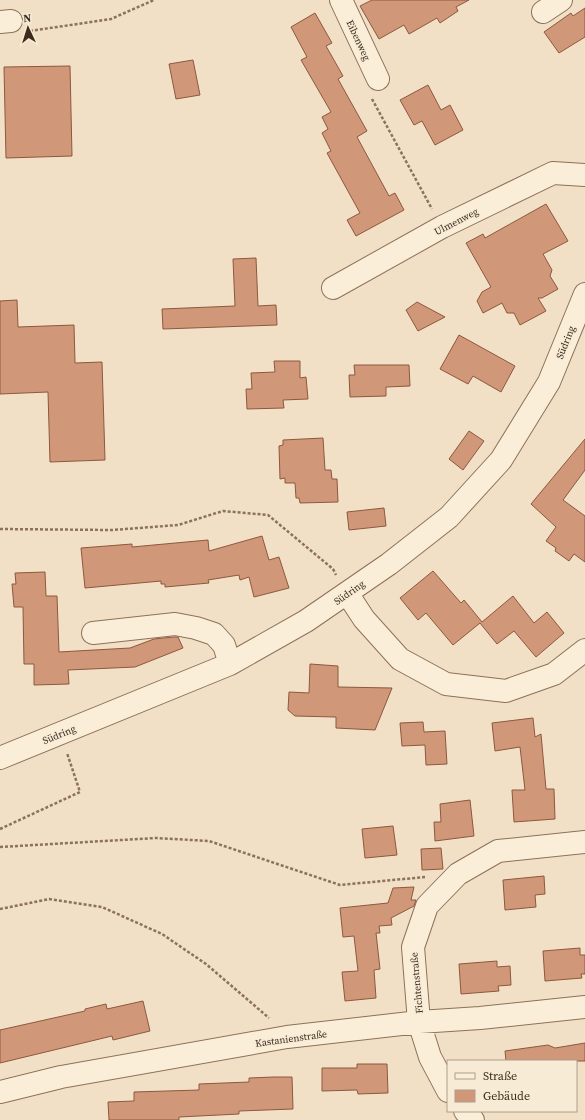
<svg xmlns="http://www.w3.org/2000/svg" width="585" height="1120" viewBox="0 0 585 1120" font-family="'Source Serif 4',serif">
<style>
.building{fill:#d19779;stroke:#8d583e}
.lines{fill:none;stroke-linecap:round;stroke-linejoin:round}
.minor-casing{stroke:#8d715a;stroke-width:24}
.path{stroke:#8d715a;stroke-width:2.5;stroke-dasharray:3 2;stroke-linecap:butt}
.minor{stroke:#fbeed9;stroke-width:22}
.labels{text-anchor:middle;stroke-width:3;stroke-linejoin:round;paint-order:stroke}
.street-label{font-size:10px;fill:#3c2b1e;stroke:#f7ebd5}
</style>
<rect width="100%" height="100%" fill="#f1e0c5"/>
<!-- building -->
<path class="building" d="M 372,0 L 469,0 L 456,7 L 458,11 L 440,23 L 437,18 L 409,34 L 404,25 L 379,39 L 360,6 Z
M 585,8 L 585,37 L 559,53 L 544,32 L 571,13 L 573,16 Z
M 315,13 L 332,43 L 326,46 L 343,76 L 338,79 L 367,131 L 357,137 L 389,196 L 395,193 L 404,210 L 356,236 L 347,220 L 360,213 L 327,153 L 331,151 L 322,133 L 328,129 L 322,117 L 331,112 L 301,60 L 307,57 L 291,27 Z
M 193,60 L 200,95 L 176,99 L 169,64 Z
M 70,66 L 72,156 L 6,158 L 4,67 Z
M 428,85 L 441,110 L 450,105 L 463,130 L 435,145 L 422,121 L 414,125 L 400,100 Z
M 546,204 L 568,241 L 543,254 L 552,270 L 550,276 L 558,289 L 542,298 L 538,298 L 546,311 L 520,325 L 514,313 L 507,313 L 502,303 L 483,313 L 477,301 L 482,292 L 491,287 L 466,243 L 483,234 L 485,238 Z
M 256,258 L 258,306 L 276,305 L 277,325 L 163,329 L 162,309 L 235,306 L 233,259 Z
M 17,300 L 18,327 L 74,325 L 75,363 L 102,362 L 105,460 L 50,462 L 48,392 L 0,394 L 0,301 Z
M 417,302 L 445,317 L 418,331 L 406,310 Z
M 459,335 L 515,366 L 501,392 L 473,376 L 468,384 L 440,369 Z
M 274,361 L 300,361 L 300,378 L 306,377 L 308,399 L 283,400 L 284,408 L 247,409 L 246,389 L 252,389 L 251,373 L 275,372 Z
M 354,365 L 409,365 L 410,386 L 386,387 L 386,396 L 350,397 L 349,375 L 355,375 Z
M 469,431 L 484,441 L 463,470 L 449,459 Z
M 323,438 L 325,470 L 331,470 L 332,479 L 337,479 L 338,502 L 300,503 L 299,498 L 296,498 L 295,483 L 285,483 L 285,478 L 280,479 L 279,446 L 283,445 L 283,440 Z
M 585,439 L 585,470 L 563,500 L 585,516 L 585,562 L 574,554 L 569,561 L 555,551 L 556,548 L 546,541 L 556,527 L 531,504 Z
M 384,508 L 386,526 L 349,530 L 347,512 Z
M 262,536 L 269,560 L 279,557 L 289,588 L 254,597 L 249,577 L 240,580 L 239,575 L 208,580 L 209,583 L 165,587 L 165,584 L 161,584 L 161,581 L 85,588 L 81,548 L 132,544 L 132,547 L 208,540 L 209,551 Z
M 433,571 L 461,603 L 464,600 L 482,622 L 513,596 L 534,623 L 547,612 L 564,633 L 536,657 L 514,631 L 497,644 L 480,623 L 453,645 L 426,613 L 418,620 L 400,598 Z
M 45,572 L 46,596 L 57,596 L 59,652 L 130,648 L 154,639 L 174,637 L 178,637 L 183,648 L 135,667 L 68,670 L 69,684 L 34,685 L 34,664 L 24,664 L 23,607 L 14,607 L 12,584 L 16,584 L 15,573 Z
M 310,664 L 338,666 L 338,687 L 392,688 L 375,730 L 336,728 L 336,717 L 295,716 L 288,710 L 289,692 L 309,693 Z
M 533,718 L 535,737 L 541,734 L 546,789 L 554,789 L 555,819 L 514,822 L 512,790 L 525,790 L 520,747 L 495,751 L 492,723 Z
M 423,722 L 424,732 L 445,731 L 447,764 L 426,765 L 425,745 L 402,746 L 400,723 Z
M 470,800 L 474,836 L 435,841 L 434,822 L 441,822 L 440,804 Z
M 393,826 L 397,855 L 365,858 L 362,829 Z
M 441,848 L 443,869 L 422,870 L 421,849 Z
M 544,876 L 545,894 L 535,895 L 536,907 L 505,910 L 503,880 Z
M 414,887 L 411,900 L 416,900 L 414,906 L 391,918 L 392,925 L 379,926 L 380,933 L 376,933 L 380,969 L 374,970 L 376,998 L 345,1001 L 342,972 L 358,971 L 354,936 L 343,937 L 340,908 L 388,903 L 393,888 Z
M 580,948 L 580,955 L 585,955 L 585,974 L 581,974 L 582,978 L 545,981 L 543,951 Z
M 497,961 L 497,967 L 510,966 L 511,985 L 498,986 L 499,991 L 461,994 L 459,964 Z
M 143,1001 L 150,1031 L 113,1040 L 112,1036 L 0,1063 L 0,1030 L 85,1011 L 85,1009 L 106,1004 L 107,1009 Z
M 585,1043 L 585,1061 L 506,1061 L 505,1051 L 548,1045 L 555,1048 Z
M 357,1064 L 387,1064 L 388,1093 L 358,1094 L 357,1090 L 322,1091 L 322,1068 L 357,1068 Z
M 274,1077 L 292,1077 L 293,1109 L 239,1111 L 239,1114 L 179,1117 L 179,1120 L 109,1120 L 108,1102 L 134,1101 L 134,1092 L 199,1090 L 199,1084 L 249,1082 L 249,1078 Z"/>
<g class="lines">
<!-- minor casing -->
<g class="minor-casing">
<path id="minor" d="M 341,0 L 378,79
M 543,12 L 561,0
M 0,22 L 11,21
M 333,288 L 442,227 L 553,173 L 585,175
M 347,593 L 364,619 L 400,659 L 446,684 L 506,691 L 554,674 L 585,650
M 93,633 L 175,624 L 196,628 L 214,634 L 224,645 L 230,664
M 0,758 L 230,664 L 306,621 L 389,564 L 449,517 L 501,460 L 549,382 L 585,294
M 448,1091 L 430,1057 L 419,1022 L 413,947 L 427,906 L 458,874 L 498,851 L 585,842
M 0,1092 L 61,1077 L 287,1037 L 419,1022 L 480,1018 L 585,1007
M 465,1111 L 473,1120"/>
</g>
<!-- path -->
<path class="path" d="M 30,31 L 111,19 L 154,0
M 372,99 L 432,209
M 0,529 L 112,530 L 178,525 L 223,511 L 268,515 L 333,569 L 336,575
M 0,829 L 80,792 L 67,753
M 0,847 L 156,838 L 209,841 L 340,885 L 425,877
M 0,909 L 49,899 L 102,907 L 162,934 L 206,964 L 269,1018"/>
<!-- minor -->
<use href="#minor" class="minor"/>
</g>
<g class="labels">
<!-- street labels -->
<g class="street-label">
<text transform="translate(359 40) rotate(65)" y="4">Eibenweg</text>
<text transform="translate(456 221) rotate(-27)" y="4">Ulmenweg</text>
<text transform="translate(565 342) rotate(-68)" y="4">Südring</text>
<text transform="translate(349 592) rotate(-35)" y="4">Südring</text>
<text transform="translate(59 734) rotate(-22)" y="4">Südring</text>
<text transform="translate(416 983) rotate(-95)" y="4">Fichtenstraße</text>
<text transform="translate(291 1038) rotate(-8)" y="4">Kastanienstraße</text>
</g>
</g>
<!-- legend -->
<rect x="447" y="1060" width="130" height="52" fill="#f7ebd5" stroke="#ac9e8c"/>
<rect x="455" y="1073" width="20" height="6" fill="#fbeed9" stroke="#ac9e8c"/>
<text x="483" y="1080" font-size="12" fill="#3c2b1e">Straße</text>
<rect x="455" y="1090" width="20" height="12" fill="#d19779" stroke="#ac9e8c"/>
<text x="483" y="1100" font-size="12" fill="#3c2b1e">Gebäude</text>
<!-- north arrow -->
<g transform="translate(28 28) rotate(356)" stroke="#f7ebd5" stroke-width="3" paint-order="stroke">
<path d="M0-3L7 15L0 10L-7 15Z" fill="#3c2b1e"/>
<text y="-6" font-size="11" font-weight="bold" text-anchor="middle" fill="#3c2b1e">N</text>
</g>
</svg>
